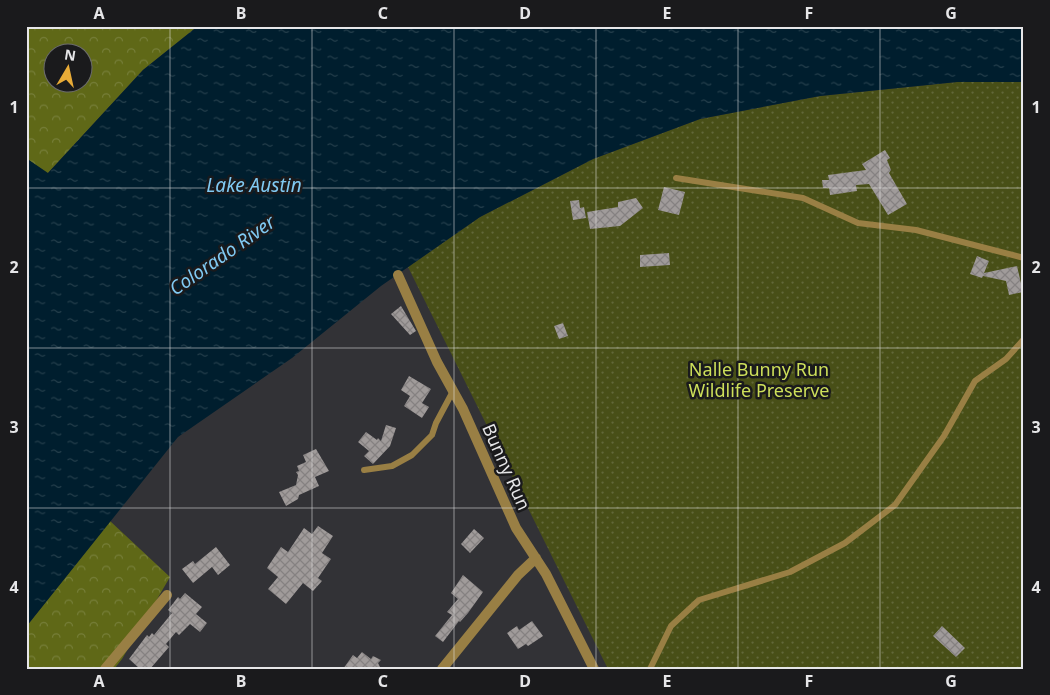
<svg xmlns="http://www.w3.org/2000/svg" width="1050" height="695" viewBox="0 0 1050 695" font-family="'Noto Sans',sans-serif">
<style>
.forest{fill:url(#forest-crowns);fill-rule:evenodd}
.park{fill:url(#park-dots)}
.water{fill:url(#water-ripples)}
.building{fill:url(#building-cross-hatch)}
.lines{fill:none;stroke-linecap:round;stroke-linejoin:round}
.lane{stroke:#997f44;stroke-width:6}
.street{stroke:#997f44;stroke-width:10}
.grid{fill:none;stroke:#e6e6e8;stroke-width:1;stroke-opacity:0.55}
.labels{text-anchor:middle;stroke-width:5;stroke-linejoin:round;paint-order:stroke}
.park-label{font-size:18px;fill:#cddf5a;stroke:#1a1a1c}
.street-label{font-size:18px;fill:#e6e6e8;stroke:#1a1a1c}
.water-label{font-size:19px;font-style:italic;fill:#80caf3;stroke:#1a1a1c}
.neatline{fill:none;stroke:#e6e6e8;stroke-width:2}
.grid-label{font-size:16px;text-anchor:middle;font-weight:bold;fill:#e6e6e8}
</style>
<defs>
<pattern id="forest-crowns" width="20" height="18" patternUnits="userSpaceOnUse" patternTransform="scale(1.25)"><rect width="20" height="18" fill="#5f6817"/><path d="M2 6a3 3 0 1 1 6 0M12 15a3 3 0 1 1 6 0" fill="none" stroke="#767e39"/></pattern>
<pattern id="park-dots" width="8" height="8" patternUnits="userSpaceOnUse" patternTransform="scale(1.25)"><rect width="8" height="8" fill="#484f17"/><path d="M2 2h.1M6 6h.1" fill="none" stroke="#626839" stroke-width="1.8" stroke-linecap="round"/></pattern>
<pattern id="water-ripples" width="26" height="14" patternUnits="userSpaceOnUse" patternTransform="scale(1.25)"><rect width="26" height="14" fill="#001e2e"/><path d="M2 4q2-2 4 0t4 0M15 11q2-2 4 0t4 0" fill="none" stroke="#253f4c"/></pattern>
<pattern id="building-cross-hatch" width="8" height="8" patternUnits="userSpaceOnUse" patternTransform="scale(1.25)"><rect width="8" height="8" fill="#a09b9a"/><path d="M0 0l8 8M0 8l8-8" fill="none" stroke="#858181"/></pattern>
</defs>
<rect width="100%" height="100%" fill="#323236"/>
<!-- forest -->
<path class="forest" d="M 26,26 L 198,26 L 143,70 L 47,174 L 26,158 ZM 52,52 L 82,52 L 82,82 L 52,82 Z
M 110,521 L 170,577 L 122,659 L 114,669 L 26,669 L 26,627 Z"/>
<!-- park -->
<path class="park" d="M 957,82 L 1024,82 L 1024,669 L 608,669 L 408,267 L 480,217 L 593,159 L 700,119 L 820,96 Z"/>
<!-- water -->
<path class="water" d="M 198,26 L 1024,26 L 1024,82 L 957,82 L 820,96 L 700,119 L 593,159 L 480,217 L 381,286 L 292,358 L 178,437 L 26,627 L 26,158 L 48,173 L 143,70 Z"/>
<!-- building -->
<path class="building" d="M 885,150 L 890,158 L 887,160 L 891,170 L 889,173 L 907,204 L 888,215 L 869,184 L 856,185 L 857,191 L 830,195 L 829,188 L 823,188 L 822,180 L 829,180 L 828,175 L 866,170 L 862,164 Z
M 664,187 L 685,192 L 679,215 L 658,210 Z
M 636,198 L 643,208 L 620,226 L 590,229 L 587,212 L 618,207 L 618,202 Z
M 579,200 L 580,208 L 584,207 L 586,218 L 573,220 L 570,201 Z
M 669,253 L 670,265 L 640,267 L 640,255 Z
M 977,256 L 989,261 L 984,273 L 1017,266 L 1023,292 L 1009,295 L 1006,281 L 983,276 L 982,278 L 970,274 Z
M 401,306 L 416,331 L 410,335 L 391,314 Z
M 563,323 L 568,336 L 559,339 L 554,326 Z
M 409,376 L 431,389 L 422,403 L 429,407 L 422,418 L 404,406 L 410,396 L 401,390 Z
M 386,425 L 396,428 L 390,446 L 373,464 L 364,456 L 369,451 L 358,442 L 366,432 L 377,440 L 378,438 L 381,441 Z
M 316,449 L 329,471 L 315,477 L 319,486 L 299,495 L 298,499 L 286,506 L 279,492 L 296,485 L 298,475 L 296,472 L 299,471 L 297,466 L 306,462 L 303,455 Z
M 318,526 L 333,536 L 322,553 L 331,559 L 318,578 L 322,581 L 313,591 L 303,583 L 286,604 L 268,589 L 278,577 L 267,568 L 281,547 L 288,552 L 304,528 L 312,534 Z
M 474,529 L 484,538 L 470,553 L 461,544 Z
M 216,547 L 230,565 L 218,575 L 212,567 L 193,583 L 182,569 L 193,561 L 195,564 Z
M 463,575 L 483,592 L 468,613 L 460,622 L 459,621 L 443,642 L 435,636 L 452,615 L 447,612 L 458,599 L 451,593 Z
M 185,593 L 202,607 L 196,614 L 207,623 L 200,632 L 190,624 L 179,635 L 176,632 L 166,644 L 169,647 L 150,669 L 140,669 L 129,659 L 147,635 L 149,637 L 152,633 L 154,635 L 172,613 L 168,610 L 178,597 L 180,599 Z
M 532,621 L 543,636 L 528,646 L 526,644 L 518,649 L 507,633 L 517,626 L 519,630 Z
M 942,626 L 965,648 L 956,657 L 933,636 Z
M 362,652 L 371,659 L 373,656 L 381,660 L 378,663 L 381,669 L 343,669 L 353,655 L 357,658 Z"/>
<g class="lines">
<!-- lane -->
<path class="lane" d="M 676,178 L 803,198 L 858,223 L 916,230 L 1024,258
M 364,470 L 392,466 L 412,455 L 432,435 L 436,423 L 452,393
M 650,669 L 671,626 L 699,600 L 790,572 L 845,543 L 895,505 L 944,436 L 975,381 L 1006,359 L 1024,339"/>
<!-- street -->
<path class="street" d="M 398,275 L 437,362 L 463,409 L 516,528 L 546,574 L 594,669
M 105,669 L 167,595
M 442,669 L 518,575 L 536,558"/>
</g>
<!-- grid -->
<path class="grid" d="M 170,26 L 170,669M 312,26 L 312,669M 454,26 L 454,669M 596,26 L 596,669M 738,26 L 738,669M 880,26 L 880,669M 26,188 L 1024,188M 26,348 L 1024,348M 26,508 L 1024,508"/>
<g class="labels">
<!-- park labels -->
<g class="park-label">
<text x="759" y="376">Nalle Bunny Run<tspan x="759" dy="21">Wildlife Preserve</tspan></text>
</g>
<!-- street labels -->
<g class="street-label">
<text transform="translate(506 467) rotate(66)" y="6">Bunny Run</text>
</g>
<!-- water labels -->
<g class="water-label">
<text x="254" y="192">Lake Austin</text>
<text transform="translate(222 255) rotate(-35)" y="7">Colorado River</text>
</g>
</g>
<!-- border -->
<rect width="1050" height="695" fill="none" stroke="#1a1a1c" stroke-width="55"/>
<!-- north arrow -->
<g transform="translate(68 68) rotate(9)"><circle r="24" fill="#1a1a1c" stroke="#6c6c6e"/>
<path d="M0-4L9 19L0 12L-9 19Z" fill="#e8ab37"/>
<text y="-8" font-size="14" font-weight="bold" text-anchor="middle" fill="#e6e6e8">N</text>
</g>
<rect x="28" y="28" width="994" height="640" class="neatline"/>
<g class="grid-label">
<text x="99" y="19">A</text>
<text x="241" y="19">B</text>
<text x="383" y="19">C</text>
<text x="525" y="19">D</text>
<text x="667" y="19">E</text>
<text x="809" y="19">F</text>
<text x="951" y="19">G</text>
<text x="14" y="113">1</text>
<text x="1036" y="113">1</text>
<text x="14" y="273">2</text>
<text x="1036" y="273">2</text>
<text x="14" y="433">3</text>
<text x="1036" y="433">3</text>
<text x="14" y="593">4</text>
<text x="1036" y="593">4</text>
<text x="99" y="687">A</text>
<text x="241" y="687">B</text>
<text x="383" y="687">C</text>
<text x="525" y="687">D</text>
<text x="667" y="687">E</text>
<text x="809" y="687">F</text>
<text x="951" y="687">G</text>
</g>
</svg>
